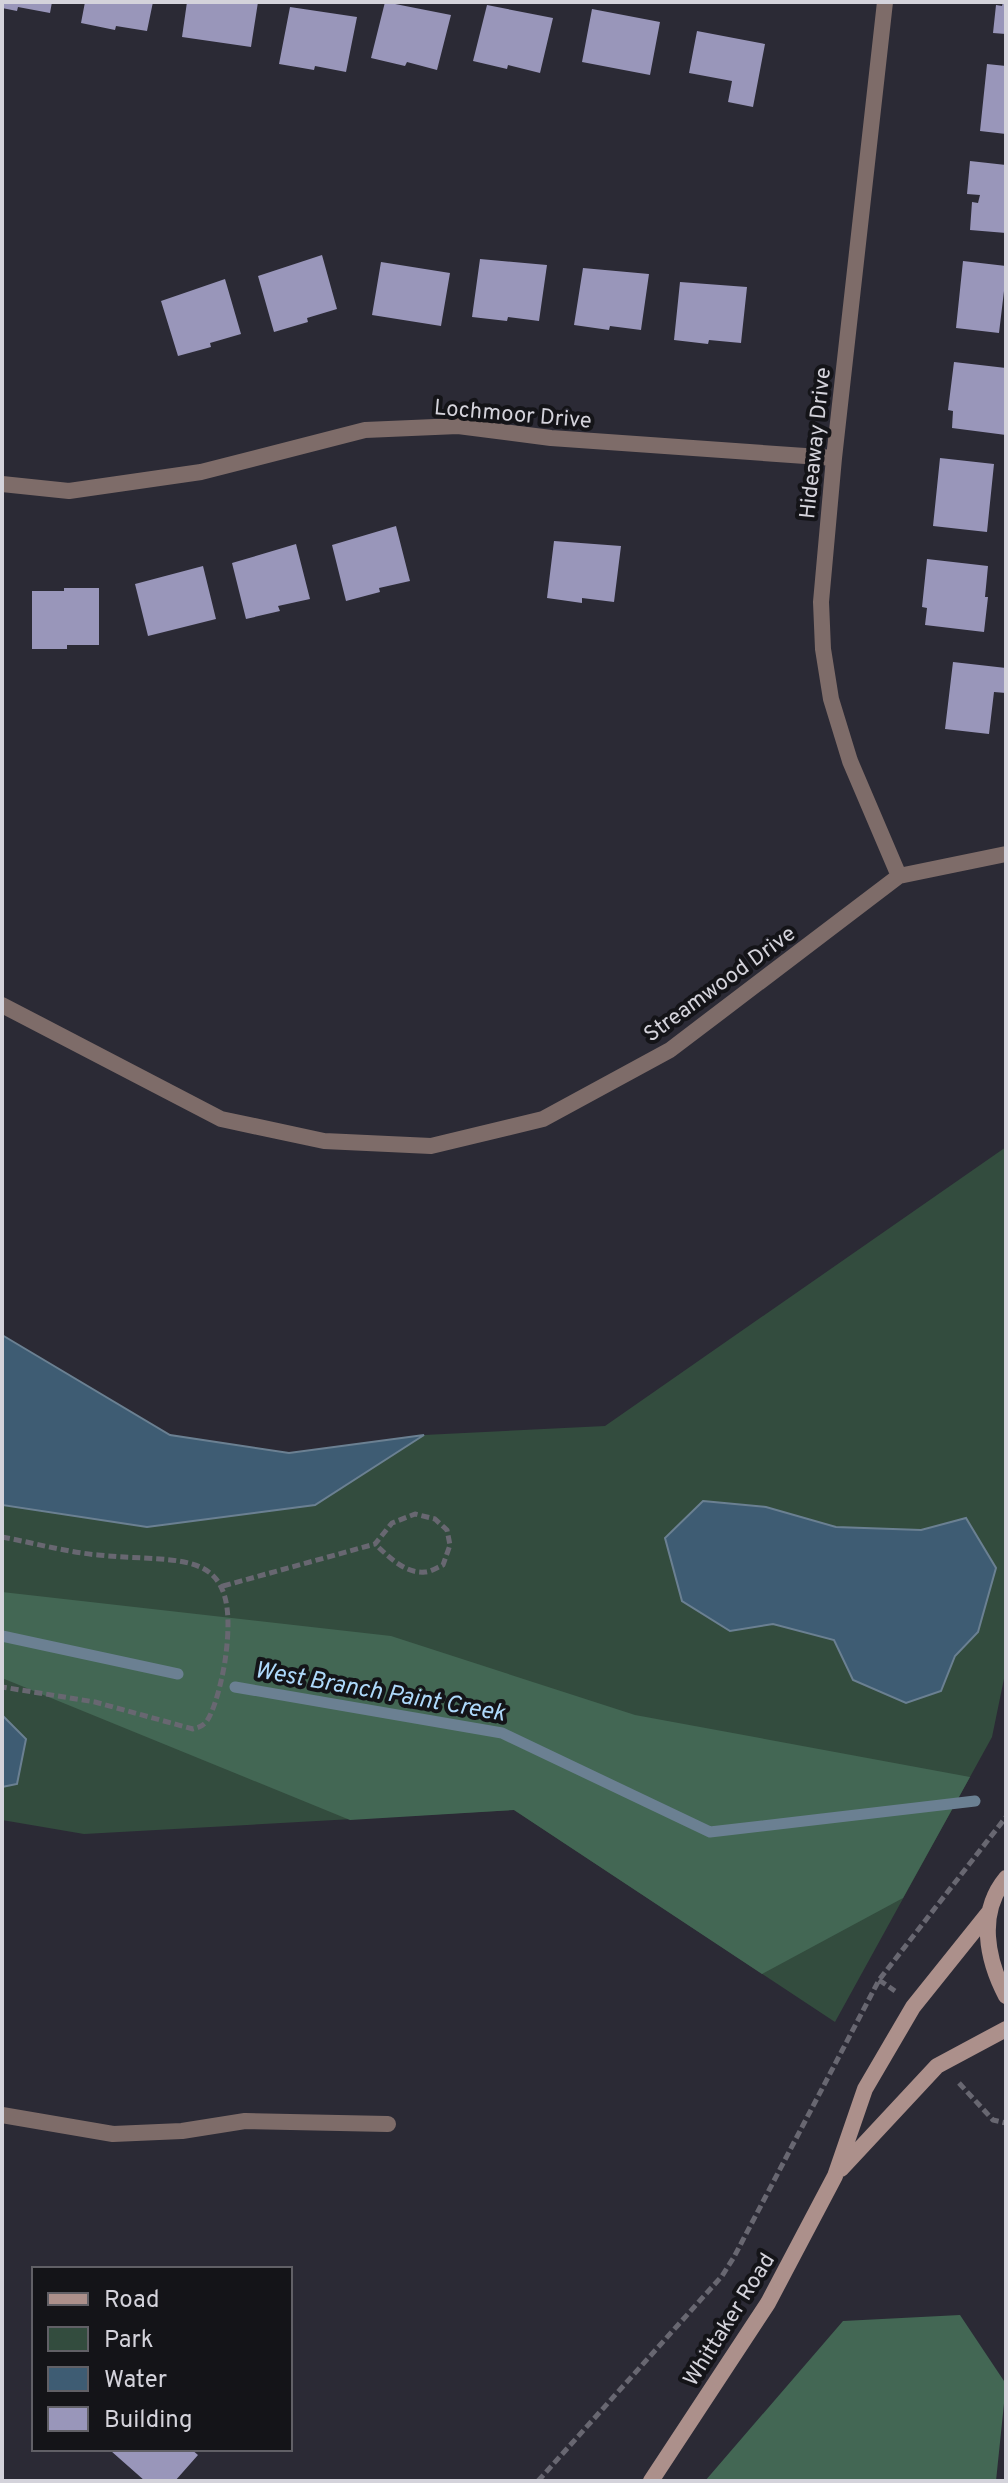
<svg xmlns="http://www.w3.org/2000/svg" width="1008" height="2483" viewBox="0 0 1008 2483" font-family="Overpass,sans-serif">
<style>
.green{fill:#334c3e}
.forest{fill:#436754}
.water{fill:#3e5c73;stroke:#6b8092;stroke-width:2}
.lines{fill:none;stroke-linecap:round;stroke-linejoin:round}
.stream{stroke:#6b8092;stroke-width:11}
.building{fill:#9996ba}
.path{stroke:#686771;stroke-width:5;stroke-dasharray:8 4;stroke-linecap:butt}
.minor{stroke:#7e6c69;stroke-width:16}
.secondary{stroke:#ac908b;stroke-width:16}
.labels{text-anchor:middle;stroke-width:8;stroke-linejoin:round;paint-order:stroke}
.street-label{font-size:22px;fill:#d4d3db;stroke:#141418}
.water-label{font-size:24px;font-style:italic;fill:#aed9fb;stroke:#141418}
</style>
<rect width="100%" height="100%" fill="#2b2a35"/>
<!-- green -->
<path class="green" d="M 1006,1147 L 1006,1669 L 992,1737 L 835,2022 L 514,1810 L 84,1834 L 2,1820 L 2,1335 L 170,1435 L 289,1453 L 424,1435 L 605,1426 Z"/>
<!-- forest -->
<path class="forest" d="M 2,1592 L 391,1636 L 635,1715 L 970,1777 L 903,1898 L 762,1974 L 514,1810 L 350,1820 L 2,1678 Z
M 960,2315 L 1006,2384 L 996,2481 L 705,2481 L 843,2321 Z"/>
<!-- water -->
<path class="water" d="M 2,1335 L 170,1435 L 289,1453 L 424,1435 L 315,1505 L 147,1527 L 2,1505 Z
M 703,1501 L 766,1507 L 836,1527 L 921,1530 L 966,1518 L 996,1568 L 978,1632 L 955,1656 L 941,1691 L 906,1703 L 853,1680 L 834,1640 L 773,1624 L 730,1631 L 682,1601 L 665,1538 Z
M 2,1715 L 26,1739 L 17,1784 L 2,1787 Z"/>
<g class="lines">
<!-- stream -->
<path class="stream" d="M 2,1636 L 178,1674
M 235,1687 L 502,1733 L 710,1832 L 975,1801"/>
</g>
<!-- building -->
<path class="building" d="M 2,2 L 52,2 L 50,13 L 18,7 L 17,11 L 2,8 Z
M 85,2 L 153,2 L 147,31 L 116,26 L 115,30 L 81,23 Z
M 187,2 L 258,2 L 251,47 L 182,37 Z
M 385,2 L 451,15 L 437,70 L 407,62 L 405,66 L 371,58 Z
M 1003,2 L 1006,2 L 1006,34 L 993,33 L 996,5 L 1002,6 Z
M 487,5 L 553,18 L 540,73 L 508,65 L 507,69 L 473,61 Z
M 290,7 L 357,17 L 346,72 L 315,66 L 314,70 L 279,64 Z
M 592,9 L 660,22 L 650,75 L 582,62 Z
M 697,31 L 765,44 L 753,107 L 728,102 L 732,81 L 689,73 Z
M 987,64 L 1006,66 L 1006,134 L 980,131 Z
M 970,161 L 1006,165 L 1006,233 L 970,230 L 972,202 L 978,203 L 980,195 L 967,194 Z
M 322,255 L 337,309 L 307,318 L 308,322 L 274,332 L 258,276 Z
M 480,259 L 547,265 L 539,321 L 508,317 L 507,321 L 472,317 Z
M 963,261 L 1006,266 L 1006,291 L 1004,291 L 999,333 L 956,328 Z
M 381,262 L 450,273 L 441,326 L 372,315 Z
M 583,268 L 649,274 L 641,330 L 610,326 L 609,330 L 574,325 Z
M 225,279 L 241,334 L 210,343 L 211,347 L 178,356 L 161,301 Z
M 680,282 L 747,287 L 741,343 L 709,340 L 708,344 L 674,340 Z
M 954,362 L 1006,368 L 1006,435 L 952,428 L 953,411 L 948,410 Z
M 940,458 L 994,464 L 987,532 L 933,526 Z
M 396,526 L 410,581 L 379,588 L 380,592 L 346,601 L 332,545 Z
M 554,541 L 621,546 L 614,602 L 582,598 L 582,603 L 547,598 Z
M 296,544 L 310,599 L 278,606 L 280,611 L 246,619 L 232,563 Z
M 927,559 L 988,566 L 985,597 L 988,597 L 984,632 L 925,625 L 927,608 L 922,607 Z
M 203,566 L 216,619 L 148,636 L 135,584 Z
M 64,588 L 99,588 L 99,645 L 67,645 L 67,649 L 32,649 L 32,591 L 64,591 Z
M 953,662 L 1006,668 L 1006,693 L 994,692 L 989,734 L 945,729 Z
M 112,2449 L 191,2449 L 198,2455 L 175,2481 L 145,2481 L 111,2451 Z"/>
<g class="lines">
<!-- path -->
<path class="path" d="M 2,1537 C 34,1543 66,1552 98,1555 C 185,1564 242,1543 225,1661 C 223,1675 214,1716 204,1724 C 201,1727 196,1728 193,1729 L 95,1702 L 2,1687
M 223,1586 L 375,1544 L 392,1523 L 415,1514 L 435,1519 L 447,1530 L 450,1545 L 443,1565 C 438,1567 430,1572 425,1572 C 405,1574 388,1556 375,1544
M 879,1980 L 895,1991
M 959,2083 L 993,2120 L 1006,2123
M 538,2481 L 722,2276 L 734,2257 L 879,1980 L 1006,1817"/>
<!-- minor -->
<path class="minor" d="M 885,2 L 834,458 L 821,602 L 823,649 L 831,699 L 850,761 L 899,876
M 2,484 L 69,491 L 201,472 L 365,430 L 458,426 L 551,438 L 834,458
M 2,1005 L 221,1119 L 324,1141 L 431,1146 L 543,1119 L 670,1050 L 899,876 L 1006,854
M 2,2115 L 113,2134 L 182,2131 L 245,2121 L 388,2124"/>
<!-- secondary -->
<path class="secondary" d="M 1006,1878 C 977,1913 987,1960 1006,1996
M 841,2169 L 937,2066 L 1006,2029
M 651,2481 L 768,2303 L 835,2176 L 865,2089 L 913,2007 L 990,1911"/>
</g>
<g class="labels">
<!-- street labels -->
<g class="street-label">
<text transform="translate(513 413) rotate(5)" y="8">Lochmoor Drive</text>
<text transform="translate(814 443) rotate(-84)" y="8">Hideaway Drive</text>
<text transform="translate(719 983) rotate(-36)" y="8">Streamwood Drive</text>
<text transform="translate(728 2319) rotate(-58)" y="8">Whittaker Road</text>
</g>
<!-- water labels -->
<g class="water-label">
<text transform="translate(380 1691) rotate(10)" y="8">West Branch Paint Creek</text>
</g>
</g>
<!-- border -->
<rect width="1008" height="2483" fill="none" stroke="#d4d3db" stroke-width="8"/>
<!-- legend -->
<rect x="32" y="2267" width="260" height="184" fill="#141418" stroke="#616066" stroke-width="2"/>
<rect x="48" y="2293" width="40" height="12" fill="#ac908b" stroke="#616066" stroke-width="2"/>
<text x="104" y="2307" font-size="24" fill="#d4d3db">Road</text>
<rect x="48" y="2327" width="40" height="24" fill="#334c3e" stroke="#616066" stroke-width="2"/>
<text x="104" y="2347" font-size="24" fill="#d4d3db">Park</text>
<rect x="48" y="2367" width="40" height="24" fill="#3e5c73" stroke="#616066" stroke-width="2"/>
<text x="104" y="2387" font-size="24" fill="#d4d3db">Water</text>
<rect x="48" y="2407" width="40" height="24" fill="#9996ba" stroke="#616066" stroke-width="2"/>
<text x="104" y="2427" font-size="24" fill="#d4d3db">Building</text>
</svg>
